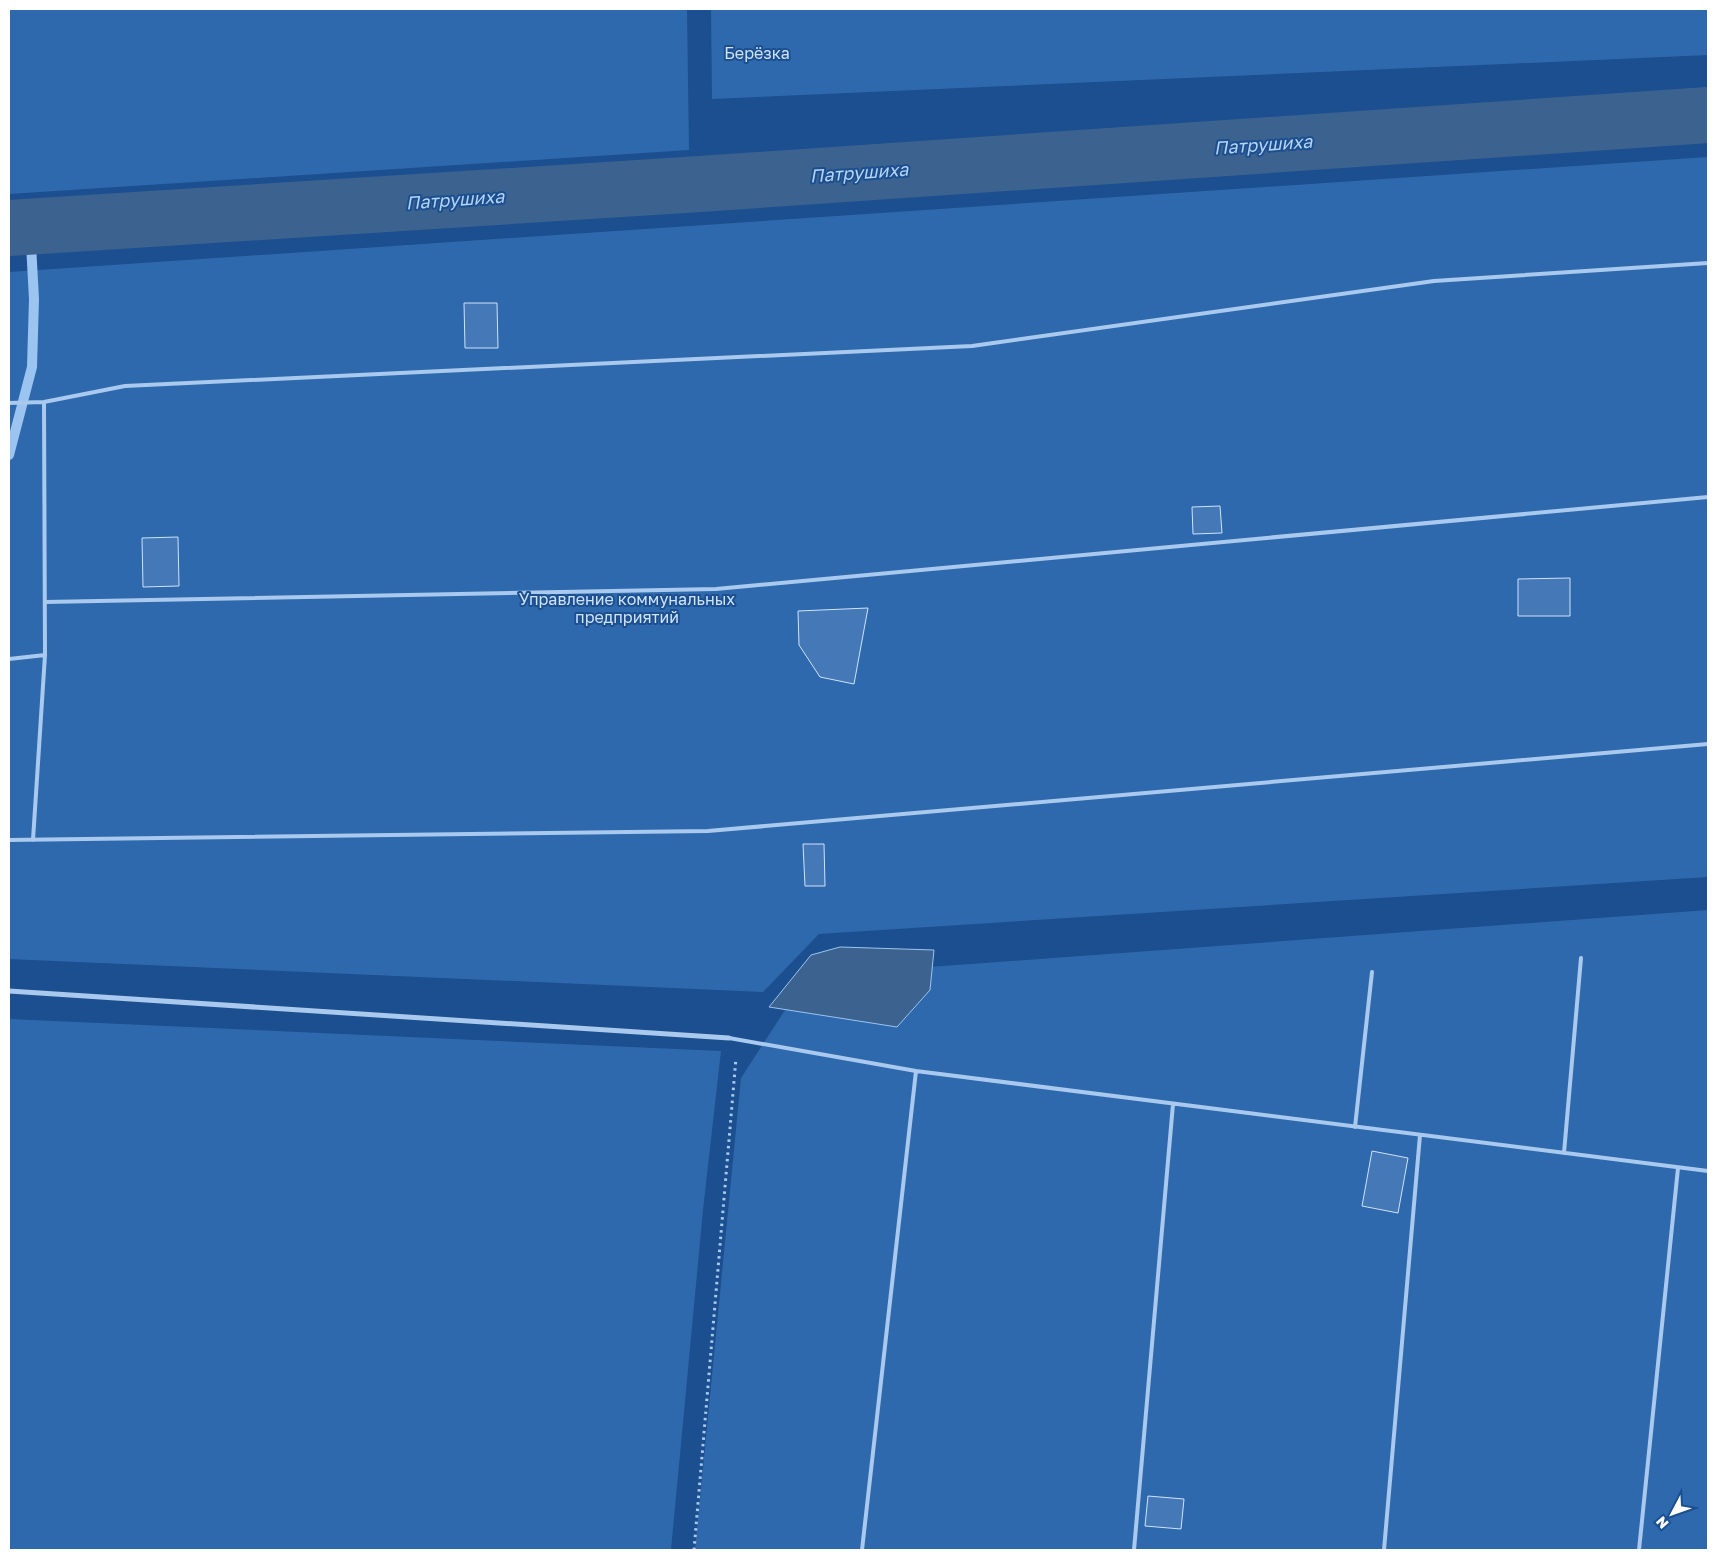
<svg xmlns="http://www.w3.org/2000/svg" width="1717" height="1559" viewBox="0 0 1717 1559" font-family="'Golos Text',sans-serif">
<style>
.green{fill:#2e69ad}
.water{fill:#3c6290;stroke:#9cc4f0}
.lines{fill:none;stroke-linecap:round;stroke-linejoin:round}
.stream{stroke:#9cc4f0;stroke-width:10}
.river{stroke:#3c6290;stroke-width:56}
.building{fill:#4478b7;stroke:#cfe3fa}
.path{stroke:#a9c9ee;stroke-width:3;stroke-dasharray:2.5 4;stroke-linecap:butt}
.lane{stroke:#a9c9ee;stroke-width:4}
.street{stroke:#a9c9ee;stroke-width:5}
.labels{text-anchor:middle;stroke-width:4;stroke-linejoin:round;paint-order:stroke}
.park-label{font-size:16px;fill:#cfe3fa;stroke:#1b4f8f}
.water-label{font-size:18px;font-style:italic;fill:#b5d3f5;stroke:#1b4f8f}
</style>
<rect width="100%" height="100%" fill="#1b4f8f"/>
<!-- green -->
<path class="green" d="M 9,9 L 687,9 L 689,150 L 9,194 Z
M 711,9 L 1708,9 L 1708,55 L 712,99 Z
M 1708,157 L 1708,877 L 819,934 L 763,992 L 9,959 L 9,272 Z
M 1708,910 L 1708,1550 L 695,1550 L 741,1078 L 807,976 Z
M 9,1019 L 721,1051 L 703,1210 L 671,1550 L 9,1550 Z"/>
<!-- water -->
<path class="water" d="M 840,947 L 934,950 L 930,990 L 897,1027 L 769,1007 L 811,955 Z"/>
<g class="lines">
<!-- stream -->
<path class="stream" d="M 9,455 L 32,367 L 34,299 L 30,226"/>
<!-- river -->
<path class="river" d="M 9,228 L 700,184 L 1708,115"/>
</g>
<!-- building -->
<path class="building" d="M 464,303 L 497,303 L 498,348 L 465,348 Z
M 1220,506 L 1222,533 L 1193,534 L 1192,507 Z
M 178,537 L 179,586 L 143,587 L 142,538 Z
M 1570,578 L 1570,616 L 1518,616 L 1518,579 Z
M 868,608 L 854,684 L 820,677 L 799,645 L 798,611 Z
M 803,844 L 824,844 L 825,886 L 805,886 Z
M 1372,1151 L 1408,1158 L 1398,1213 L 1362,1206 Z
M 1148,1496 L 1184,1499 L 1181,1529 L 1145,1526 Z"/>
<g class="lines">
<!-- path -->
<path class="path" d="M 694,1550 L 736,1058"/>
<!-- lane -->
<path class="lane" d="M 9,403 L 44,402 L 125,386 L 972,346 L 1434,281 L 1708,263
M 45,602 L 716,589 L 1708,497
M 9,659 L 45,655
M 9,840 L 708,831 L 1708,744
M 33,840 L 45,655 L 44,402
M 729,1038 L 916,1071 L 1708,1171
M 1355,1127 L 1372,972
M 1564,1153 L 1581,958
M 862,1550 L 916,1071
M 1134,1550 L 1173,1104
M 1384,1550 L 1420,1135
M 1639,1550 L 1678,1168"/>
<!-- street -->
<path class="street" d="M 9,991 L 729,1038"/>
</g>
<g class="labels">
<!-- park labels -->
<g class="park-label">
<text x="757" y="59">Берёзка</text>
<text x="627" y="605">Управление коммунальных<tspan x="627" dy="18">предприятий</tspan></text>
</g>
<!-- water labels -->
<g class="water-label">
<text transform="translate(1263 145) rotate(-4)" y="6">Патрушиха</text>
<text transform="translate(859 173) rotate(-4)" y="6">Патрушиха</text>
<text transform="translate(455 200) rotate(-4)" y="6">Патрушиха</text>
</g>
</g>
<!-- border -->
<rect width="1717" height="1559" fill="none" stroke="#ffffff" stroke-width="20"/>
<!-- north arrow -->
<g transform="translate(1672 1514) rotate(229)" stroke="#1b4f8f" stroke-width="4" paint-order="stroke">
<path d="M0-4L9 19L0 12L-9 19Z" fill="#ffffff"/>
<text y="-8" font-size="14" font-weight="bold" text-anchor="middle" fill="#ffffff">N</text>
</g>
</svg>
